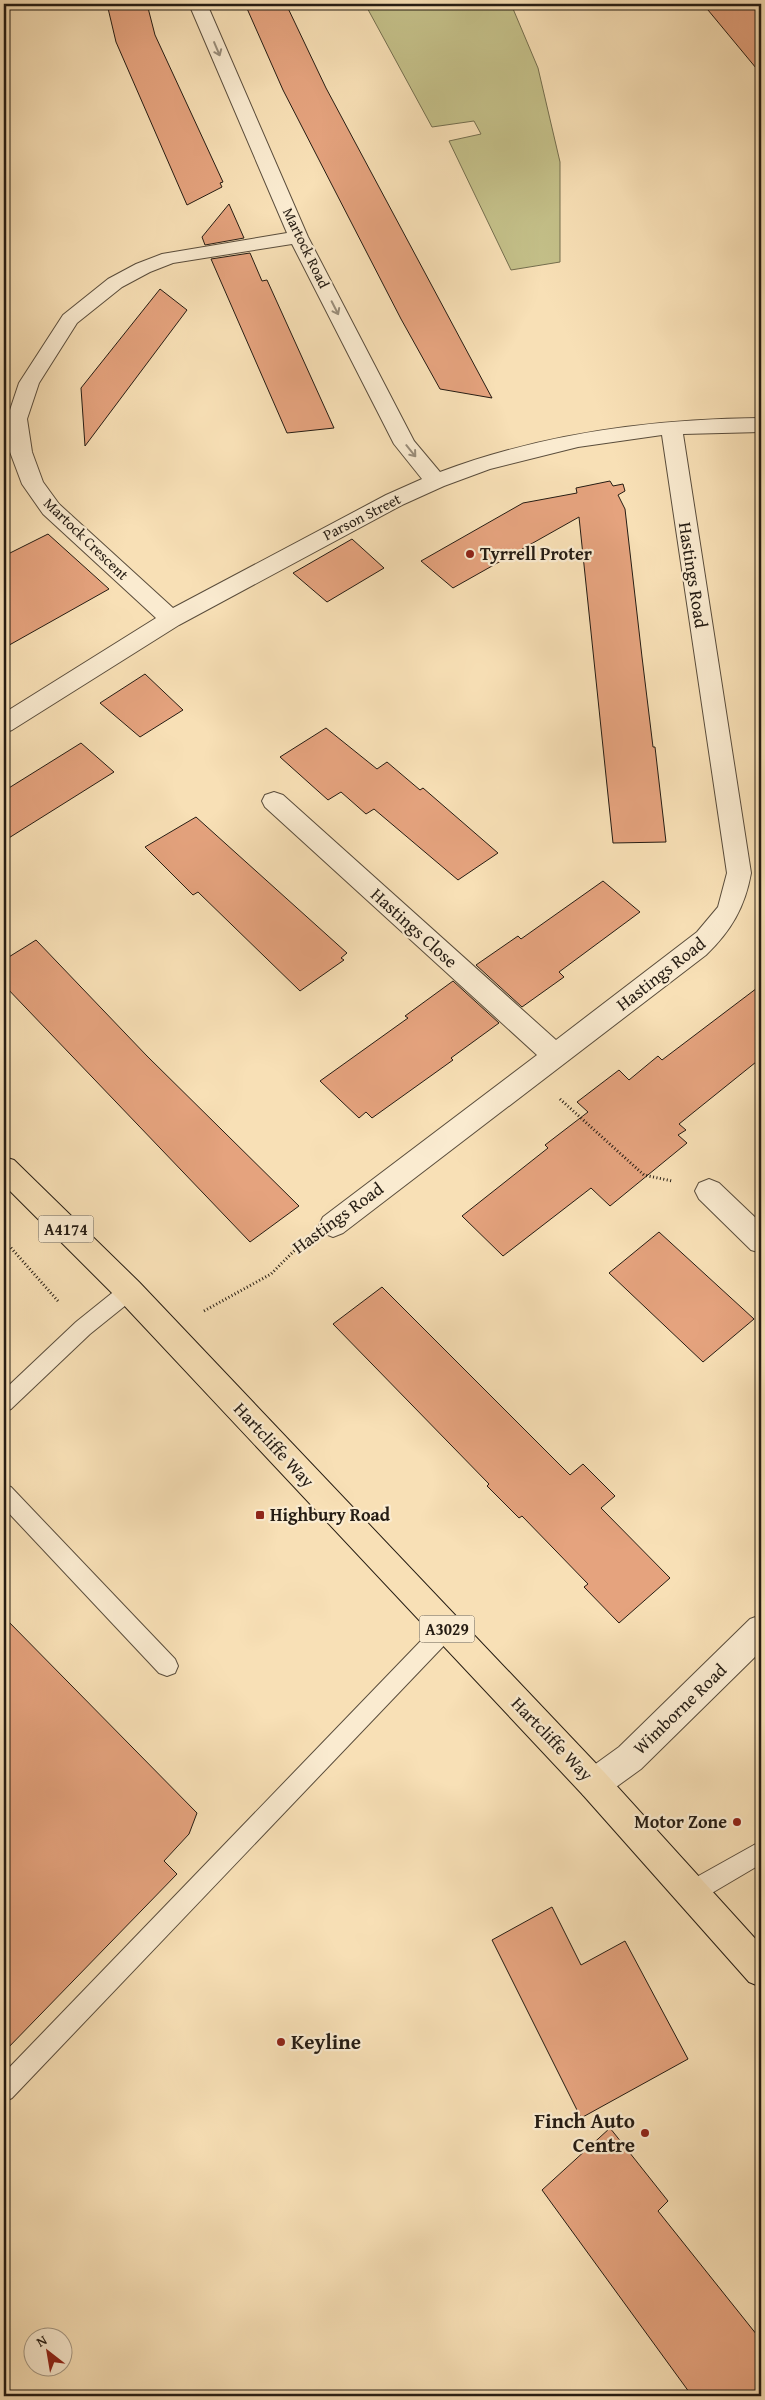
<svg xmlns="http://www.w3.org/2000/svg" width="765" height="2400" viewBox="0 0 765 2400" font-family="'Gentium Book Plus',serif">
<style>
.green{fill:#c4c089;stroke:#746e4e}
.building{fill:#e5a37e;stroke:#251c13}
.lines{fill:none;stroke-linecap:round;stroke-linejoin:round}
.service-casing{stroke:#5a4d3c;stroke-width:2}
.minor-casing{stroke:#5a4d3c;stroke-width:2}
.trunk-casing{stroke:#251c13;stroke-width:2}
.path{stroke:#251c13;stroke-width:3;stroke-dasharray:1 2.5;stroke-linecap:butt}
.service{fill:#faebd0;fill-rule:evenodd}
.minor{fill:#faebd0;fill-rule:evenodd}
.trunk{fill:#f8e0b6;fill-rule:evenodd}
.oneway{stroke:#9a8e7b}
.poi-dot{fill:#8f2418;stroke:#faebd0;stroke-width:2}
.labels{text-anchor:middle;stroke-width:4.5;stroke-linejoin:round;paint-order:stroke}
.far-street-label{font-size:15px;fill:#251c13;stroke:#faebd0}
.shield{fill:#faebd0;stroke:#655a4c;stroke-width:1}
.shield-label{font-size:16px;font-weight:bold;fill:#251c13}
.poi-label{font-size:18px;font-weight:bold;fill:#251c13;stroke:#faebd0;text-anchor:start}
.street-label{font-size:18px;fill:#251c13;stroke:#faebd0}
.near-poi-label{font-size:21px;font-weight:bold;fill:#251c13;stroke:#faebd0;text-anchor:start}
</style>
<rect width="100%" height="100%" fill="#f8e0b6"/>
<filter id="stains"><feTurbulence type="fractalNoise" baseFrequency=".004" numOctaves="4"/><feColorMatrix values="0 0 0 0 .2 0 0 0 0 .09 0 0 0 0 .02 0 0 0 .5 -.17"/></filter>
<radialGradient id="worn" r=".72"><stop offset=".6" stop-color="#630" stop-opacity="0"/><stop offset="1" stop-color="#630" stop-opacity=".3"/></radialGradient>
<!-- green -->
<path class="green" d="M 365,4 L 511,4 L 538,68 L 560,162 L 560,262 L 511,270 L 449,141 L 481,134 L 474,121 L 432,127 Z"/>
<!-- building -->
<path class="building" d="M 107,4 L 147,4 L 155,35 L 223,182 L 220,183 L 222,187 L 187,205 L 116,42 Z
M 245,4 L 286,4 L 326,88 L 492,398 L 440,389 L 401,319 L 283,90 Z
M 703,4 L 761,4 L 761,74 Z
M 229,204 L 244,238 L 205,245 L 202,237 Z
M 250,253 L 262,281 L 267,280 L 334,428 L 287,433 L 211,259 Z
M 160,289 L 187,310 L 85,446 L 81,388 Z
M 610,481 L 613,486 L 623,484 L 625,491 L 618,495 L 625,509 L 642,657 L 653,747 L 655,747 L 666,842 L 613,843 L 579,517 L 453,588 L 421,561 L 523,503 L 577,493 L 576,488 Z
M 48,534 L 109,589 L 4,648 L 4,556 Z
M 352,539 L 384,568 L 327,602 L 293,573 Z
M 145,674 L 183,710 L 140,737 L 100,703 Z
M 326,728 L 377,769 L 387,762 L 420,790 L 423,788 L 498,853 L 458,880 L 374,809 L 366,814 L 341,792 L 328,800 L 280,757 Z
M 81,743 L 114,772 L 4,841 L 4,791 Z
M 196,817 L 347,953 L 341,958 L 344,960 L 300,991 L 198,892 L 193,895 L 145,847 Z
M 603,881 L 640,912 L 559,972 L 564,977 L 522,1007 L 476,965 L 518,936 L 521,939 Z
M 36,940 L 147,1056 L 299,1206 L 250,1242 L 4,985 L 4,960 Z
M 453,981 L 499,1023 L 451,1058 L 453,1060 L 372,1118 L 366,1112 L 359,1118 L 320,1081 L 408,1018 L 405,1016 Z
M 761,985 L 761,1058 L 679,1124 L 686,1130 L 678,1135 L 687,1143 L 610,1206 L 591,1188 L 503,1256 L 462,1216 L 548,1148 L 545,1145 L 588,1112 L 577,1102 L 619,1070 L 629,1080 L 658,1056 L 662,1060 Z
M 659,1232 L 754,1319 L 703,1362 L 609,1273 Z
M 382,1287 L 570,1475 L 583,1464 L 615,1496 L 601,1508 L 670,1578 L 619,1623 L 584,1587 L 588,1584 L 522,1516 L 519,1518 L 487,1486 L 489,1484 L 333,1324 Z
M 4,1617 L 197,1813 L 189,1834 L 164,1861 L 177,1874 L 4,2052 Z
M 552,1907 L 581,1965 L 625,1941 L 688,2059 L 581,2118 L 492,1940 Z
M 610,2128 L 668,2201 L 658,2211 L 761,2340 L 761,2396 L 692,2396 L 542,2190 Z"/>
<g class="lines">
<!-- service casing -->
<g class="service-casing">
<path id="service" d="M 129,1283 L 136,1285 L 139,1291 L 136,1297 L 90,1334 L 11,1409 L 4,1412 L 4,1390 L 76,1322 L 122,1285 Z
M 4,1485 L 11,1487 L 175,1659 L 178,1666 L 175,1673 L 167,1676 L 159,1673 L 4,1508 Z
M 447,1618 L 454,1621 L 458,1628 L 454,1635 L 12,2098 L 4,2102 L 4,2073 L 440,1621 Z
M 761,1841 L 761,1864 L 700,1900 L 692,1903 L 684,1900 L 681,1892 L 684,1884 Z"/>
</g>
<!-- minor casing -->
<g class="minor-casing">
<path id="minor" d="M 189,4 L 207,4 L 308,237 L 414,441 L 440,472 C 544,433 651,419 761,418 L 761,432 L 683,434 L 751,873 C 745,907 731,931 706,955 L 343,1233 L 333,1237 L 323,1233 L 319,1225 L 323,1217 L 537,1055 L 265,807 L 262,801 L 265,795 L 274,792 L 283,795 L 556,1040 L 697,932 L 718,907 L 727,873 L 662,435 L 578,447 L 490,469 L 444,486 L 402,505 L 179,625 L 12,730 L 4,733 L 4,713 L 156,618 L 43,514 L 22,484 L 10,452 L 7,419 L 19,383 L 63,315 L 108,279 L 136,264 L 162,254 L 287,233 ZM 292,244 L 394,444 L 422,479 L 386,495 L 173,608 L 59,504 L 43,482 L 32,452 L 27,419 L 39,383 L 77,323 L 122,287 L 150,272 L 173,263 Z
M 709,1179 L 719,1183 L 761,1223 L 761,1253 L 751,1250 L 699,1199 L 695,1191 L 699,1183 Z
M 761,1615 L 761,1651 L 641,1769 L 605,1795 L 594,1800 L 583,1795 L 578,1784 L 583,1773 L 619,1747 L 750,1619 Z"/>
</g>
<!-- trunk casing -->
<g class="trunk-casing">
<path id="trunk" d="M 4,1157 L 14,1160 L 139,1282 L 605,1773 L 761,1945 L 761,1987 L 749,1982 L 583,1795 L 119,1300 L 4,1185 Z"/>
</g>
<!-- path -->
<path class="path" d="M 560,1099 L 644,1175 L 672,1181
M 4,1240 L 58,1301
M 204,1311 L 271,1274 L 299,1246"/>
<!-- service -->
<use href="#service" class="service"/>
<!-- minor -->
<use href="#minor" class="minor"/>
<!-- trunk -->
<use href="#trunk" class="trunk"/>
</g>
<!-- one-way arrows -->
<defs><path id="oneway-shaft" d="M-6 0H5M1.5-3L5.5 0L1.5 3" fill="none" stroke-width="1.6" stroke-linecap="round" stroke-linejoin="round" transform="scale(1.25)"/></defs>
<g class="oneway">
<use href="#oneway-shaft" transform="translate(217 49) rotate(67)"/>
<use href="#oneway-shaft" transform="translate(335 308) rotate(63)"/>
<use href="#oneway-shaft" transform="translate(411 451) rotate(51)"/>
</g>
<!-- markers -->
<g class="poi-dot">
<circle cx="470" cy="554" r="5"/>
<rect x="255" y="1510" width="10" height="10" rx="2.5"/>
<circle cx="737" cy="1822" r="5"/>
<circle cx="281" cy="2042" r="5"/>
<circle cx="645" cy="2133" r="5"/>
</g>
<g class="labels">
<!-- far-street labels -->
<g class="far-street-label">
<text transform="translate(306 248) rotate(64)" y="5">Martock Road</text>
<text transform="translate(362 517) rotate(-27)" y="5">Parson Street</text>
<text transform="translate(86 539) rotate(44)" y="5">Martock Crescent</text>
</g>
<!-- shield labels -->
<g class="shield">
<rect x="38.5" y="1215.5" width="55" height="27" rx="4"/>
<rect x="419.5" y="1615.5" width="55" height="27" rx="4"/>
</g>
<g class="shield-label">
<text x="66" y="1235">A4174</text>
<text x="447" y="1635">A3029</text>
</g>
<!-- poi labels -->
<g class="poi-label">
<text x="480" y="560">Tyrrell Proter</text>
<text x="270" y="1521">Highbury Road</text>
<text x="727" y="1828" text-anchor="end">Motor Zone</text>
</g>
<!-- street labels -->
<g class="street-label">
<text transform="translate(693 575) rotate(81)" y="6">Hastings Road</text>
<text transform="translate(414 928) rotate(42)" y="6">Hastings Close</text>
<text transform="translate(661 974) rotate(-38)" y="6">Hastings Road</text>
<text transform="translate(338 1218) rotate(-36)" y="6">Hastings Road</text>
<text transform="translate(274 1445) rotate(47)" y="6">Hartcliffe Way</text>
<text transform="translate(680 1709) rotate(-44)" y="6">Wimborne Road</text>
<text transform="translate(552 1739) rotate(46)" y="6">Hartcliffe Way</text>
</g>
<!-- near-poi labels -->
<g class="near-poi-label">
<text x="291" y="2049">Keyline</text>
<text x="635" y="2128" text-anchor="end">Finch Auto<tspan x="635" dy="24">Centre</tspan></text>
</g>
</g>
<!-- margin -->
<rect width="765" height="2400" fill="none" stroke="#f8e0b6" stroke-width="20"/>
<rect x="5" y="5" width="755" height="2390" fill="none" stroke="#251c13" stroke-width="2.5"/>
<rect x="10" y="10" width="745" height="2380" fill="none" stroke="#251c13"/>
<!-- north arrow -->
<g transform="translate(48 2352) rotate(329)"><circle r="24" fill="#faebd0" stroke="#a59884"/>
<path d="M0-4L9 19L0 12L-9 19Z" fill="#8f2418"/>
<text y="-8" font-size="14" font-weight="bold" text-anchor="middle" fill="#251c13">N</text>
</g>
<rect width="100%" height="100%" filter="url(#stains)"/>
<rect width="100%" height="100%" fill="url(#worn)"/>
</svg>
